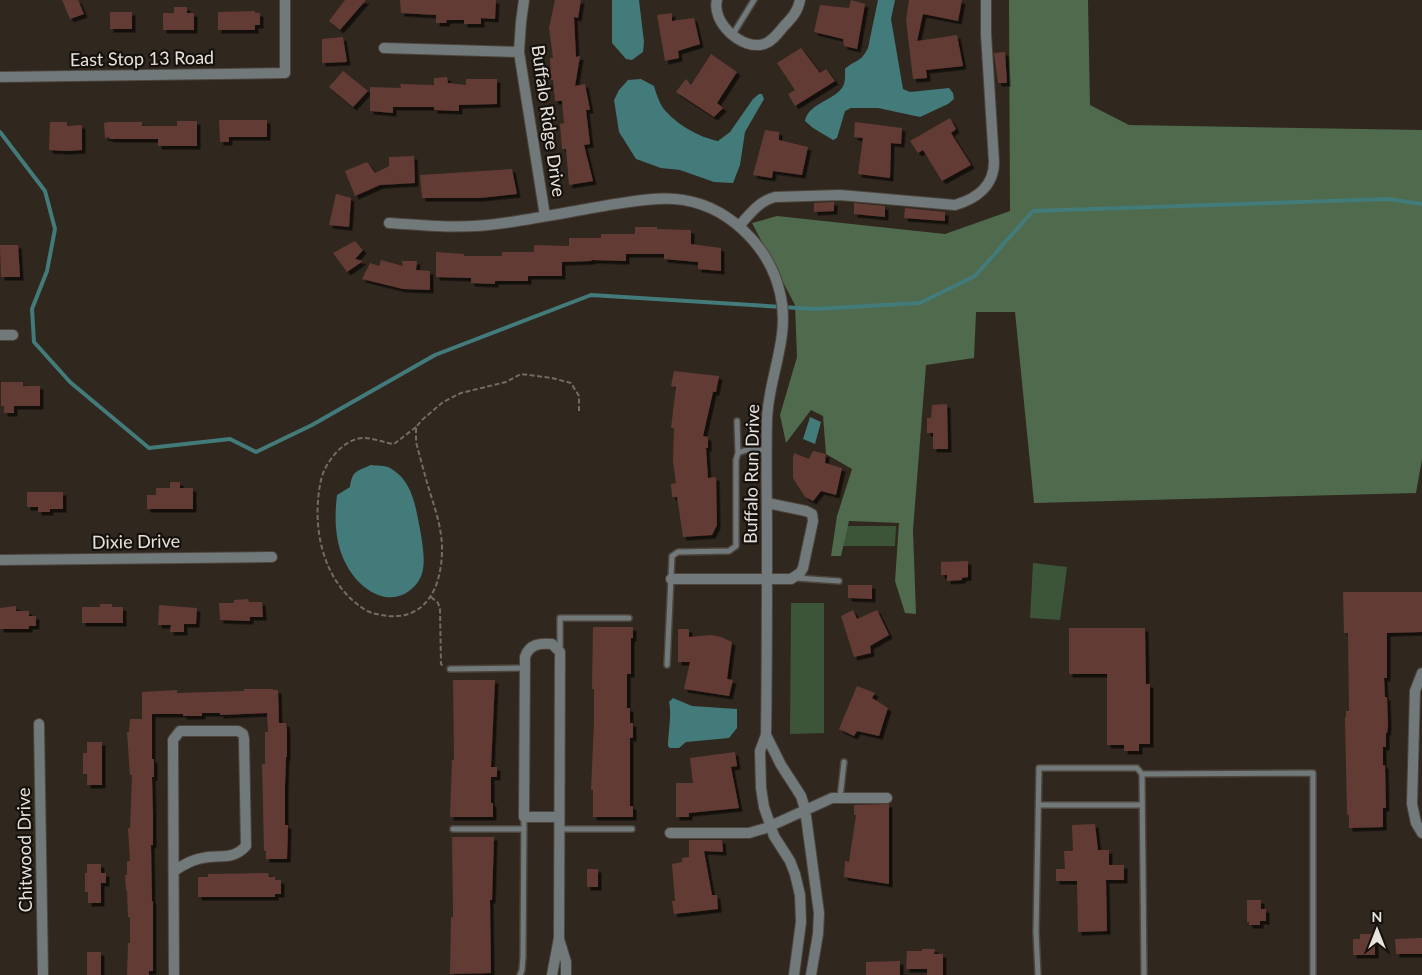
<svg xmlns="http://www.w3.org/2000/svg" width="1422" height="975" viewBox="0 0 1422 975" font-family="Lato,sans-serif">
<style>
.green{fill:#3c5539}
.forest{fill:#4f6a4c}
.water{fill:#437a7a}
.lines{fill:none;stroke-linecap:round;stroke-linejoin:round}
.stream{stroke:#437a7a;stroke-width:4}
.building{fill:#633b35;filter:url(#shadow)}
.service-casing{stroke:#4d453d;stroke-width:8}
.minor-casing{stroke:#4d453d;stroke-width:12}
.path{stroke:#746c64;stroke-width:2;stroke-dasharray:5 2.5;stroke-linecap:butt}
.service{stroke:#72797b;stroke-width:5}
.minor{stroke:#72797b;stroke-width:10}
.labels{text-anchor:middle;stroke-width:4.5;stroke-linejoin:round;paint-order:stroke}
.street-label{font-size:18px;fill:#e8e2dc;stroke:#15110d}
</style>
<defs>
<filter id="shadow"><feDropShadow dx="3.5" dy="3.5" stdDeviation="0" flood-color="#0009"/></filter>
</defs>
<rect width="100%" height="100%" fill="#30271f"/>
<!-- green -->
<path class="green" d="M 844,526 L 896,526 L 895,546 L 842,546 Z
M 1033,563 L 1067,567 L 1060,620 L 1030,618 Z
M 791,603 L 824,603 L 824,733 L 790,734 Z"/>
<!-- forest -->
<path class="forest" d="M 1009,0 L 1088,0 L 1090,105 L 1129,125 L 1422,130 L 1422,459 L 1416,493 L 1034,503 L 1015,312 L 976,312 L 974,358 L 926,365 L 913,530 L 916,614 L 905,613 L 895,581 L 899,523 L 849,521 L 841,556 L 831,556 L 837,516 L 852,469 L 826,454 L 823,416 L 811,410 L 786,443 L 780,415 L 797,357 L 795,305 L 752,223 L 777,216 L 945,234 L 1010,211 Z"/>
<!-- water -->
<path class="water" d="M 612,0 L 639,0 L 644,42 L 643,52 L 632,60 L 626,59 L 612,43 Z
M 878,0 L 895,0 L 891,19 L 903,89 L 910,92 L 949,88 L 953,93 L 954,99 L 948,104 L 920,117 L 878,108 L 851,108 L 845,111 L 837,138 L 833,140 L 813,128 L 805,121 C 808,104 832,101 842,88 C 846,82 845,75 845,69 C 855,59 860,64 868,48 Z
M 641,79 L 654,86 C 656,93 659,102 663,108 C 676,124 698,137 718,141 L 730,132 L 753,99 L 759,94 L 762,94 L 764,99 L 745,132 L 740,165 L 733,183 L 714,182 L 680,170 L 661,168 L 636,159 L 619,132 L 614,100 L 619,90 L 628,80 Z
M 810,417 L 821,422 L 815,444 L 803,439 Z
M 371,465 C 377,466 385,465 390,468 C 406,477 412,492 416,509 C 419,524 426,555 423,569 C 422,578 416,586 409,591 C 386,608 359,588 347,566 C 335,545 334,519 337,495 L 350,487 C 352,471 357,471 371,465 Z
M 673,698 L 692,706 L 737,709 L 737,728 L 729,738 L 686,742 L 679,748 L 670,748 L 668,746 C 668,733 672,713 669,702 Z"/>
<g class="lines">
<!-- stream -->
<path class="stream" d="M 0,132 L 45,191 L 55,229 L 47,271 L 32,309 L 34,342 L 70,382 L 149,448 L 230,439 L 256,452 L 312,425 L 435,355 L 591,295 L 815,309 L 920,303 L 975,276 L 1033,211 L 1388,199 L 1422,204"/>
</g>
<!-- building -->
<path class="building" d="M 62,0 L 78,0 L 84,14 L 70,19 Z
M 345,0 L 366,0 L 340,30 L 329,21 Z
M 400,0 L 496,0 L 495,19 L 481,18 L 481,24 L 464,24 L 464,20 L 447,20 L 446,23 L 436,23 L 436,15 L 401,13 Z
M 555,0 L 581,0 L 578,18 L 574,17 L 576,57 L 580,56 L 575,86 L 585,84 L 590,110 L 586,110 L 590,144 L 584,145 L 593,181 L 569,185 L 566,149 L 562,149 L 560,124 L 564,123 L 562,101 L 555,101 L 553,80 L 551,80 L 550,58 L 553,58 L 549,28 Z
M 851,0 L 865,4 L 857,49 L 844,46 L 843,39 L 814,32 L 820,5 L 849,8 Z
M 909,0 L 962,0 L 958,21 L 923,14 L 917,41 L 957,35 L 963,66 L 926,70 L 927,78 L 913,79 L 906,20 Z
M 174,7 L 187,7 L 187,13 L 194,13 L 194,30 L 163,30 L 163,13 L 174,13 Z
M 255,11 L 255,13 L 260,13 L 260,25 L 255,25 L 255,30 L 218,30 L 218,12 Z
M 110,12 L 132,12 L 132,29 L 110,29 Z
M 672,13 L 672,21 L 694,18 L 700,44 L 678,51 L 679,58 L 665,61 L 657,15 Z
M 343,37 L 347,62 L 322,63 L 322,39 Z
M 801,48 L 820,73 L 826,69 L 835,81 L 795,106 L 788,94 L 795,90 L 777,63 Z
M 1005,52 L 1007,83 L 998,83 L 994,53 Z
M 711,54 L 737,72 L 717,103 L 723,108 L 714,117 L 676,92 L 686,79 L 691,85 Z
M 343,71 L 368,91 L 353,107 L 329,87 Z
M 447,77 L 448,83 L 466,85 L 466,79 L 497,79 L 497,104 L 459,105 L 459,111 L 434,110 L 434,107 L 393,107 L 393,113 L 370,111 L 370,87 L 401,88 L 400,84 L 434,85 L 434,78 Z
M 950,118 L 956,129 L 951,133 L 971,165 L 942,181 L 923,150 L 918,153 L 910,141 Z
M 219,120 L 267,120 L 267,137 L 229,137 L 229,142 L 220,142 Z
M 177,121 L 197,121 L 197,146 L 158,146 L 158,139 L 109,139 L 109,137 L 105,138 L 104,123 L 109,122 L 142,122 L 142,126 L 177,126 Z
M 50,122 L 67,122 L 67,126 L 82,125 L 82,150 L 67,151 L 49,150 Z
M 855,122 L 902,128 L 901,144 L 891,143 L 890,178 L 858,174 L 863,138 L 854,137 Z
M 765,130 L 779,132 L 779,140 L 808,147 L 802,175 L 773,171 L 772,178 L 753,175 Z
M 414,156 L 415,183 L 380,185 L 355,196 L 345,171 L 367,162 L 375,173 L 389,166 L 389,157 Z
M 512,169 L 517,194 L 480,198 L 422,198 L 420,175 Z
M 336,194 L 351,198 L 349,227 L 329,225 Z
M 834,202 L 834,211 L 814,212 L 814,203 Z
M 854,203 L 885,206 L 885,217 L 854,214 Z
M 905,208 L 945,212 L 945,221 L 904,218 Z
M 635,227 L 657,227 L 657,229 L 691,230 L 691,244 L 721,248 L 721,271 L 698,269 L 698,262 L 664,259 L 664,254 L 626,254 L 626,261 L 592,260 L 591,261 L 562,262 L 562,276 L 528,276 L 528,281 L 495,281 L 495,284 L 471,283 L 471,278 L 436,277 L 436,252 L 464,254 L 464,256 L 502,256 L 502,252 L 534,252 L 534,245 L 569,246 L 569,238 L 601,238 L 601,234 L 635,234 Z
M 355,241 L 363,250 L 355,259 L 363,261 L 347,272 L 333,253 Z
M 0,245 L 18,245 L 20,277 L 1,277 Z
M 381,260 L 403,266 L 402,261 L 417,261 L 416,270 L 430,271 L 430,290 L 403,289 L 362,279 L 370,263 L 379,266 Z
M 674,371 L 719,376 L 716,392 L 713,392 L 703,436 L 708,437 L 708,448 L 706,448 L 708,478 L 716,477 L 717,525 L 712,535 L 683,537 L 677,497 L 672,497 L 671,484 L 676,483 L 673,462 L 674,428 L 671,428 L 676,387 L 671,386 Z
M 1,382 L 23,382 L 23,386 L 40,386 L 40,406 L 14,406 L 14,413 L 4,413 L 4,406 L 1,406 Z
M 947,404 L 948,449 L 933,449 L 933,433 L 927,433 L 927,418 L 931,418 L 932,405 Z
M 813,451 L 826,454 L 825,463 L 842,468 L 836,495 L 821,491 L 813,501 L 805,497 L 793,478 L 793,458 L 794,453 L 809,459 Z
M 170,482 L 180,482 L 180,488 L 193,488 L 193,509 L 147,509 L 147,495 L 156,495 L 156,488 L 170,488 Z
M 27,492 L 63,492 L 63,509 L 50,509 L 50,512 L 38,512 L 38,507 L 27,507 Z
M 968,561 L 968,577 L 962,578 L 962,580 L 947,581 L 947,575 L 941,575 L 941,562 Z
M 848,585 L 872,585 L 872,599 L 848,598 Z
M 1343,592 L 1422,592 L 1422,632 L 1387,633 L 1387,678 L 1384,678 L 1385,697 L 1387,697 L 1388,726 L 1387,733 L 1386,733 L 1386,747 L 1383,747 L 1383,765 L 1385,765 L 1386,808 L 1383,808 L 1383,827 L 1349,828 L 1349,815 L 1347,814 L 1345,717 L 1346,717 L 1346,711 L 1349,711 L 1348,633 L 1344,633 Z
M 248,599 L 249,602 L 262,602 L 263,617 L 250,617 L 250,621 L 220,620 L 219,603 L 234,603 L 234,600 Z
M 100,604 L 112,604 L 112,607 L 123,607 L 123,623 L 82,623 L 82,607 L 100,607 Z
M 159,605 L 197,608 L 196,624 L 184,624 L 184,632 L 170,632 L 171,625 L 158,625 Z
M 16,606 L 16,611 L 29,611 L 29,616 L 36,616 L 36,626 L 29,626 L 29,629 L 0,629 L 0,608 Z
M 853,610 L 857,619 L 877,610 L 889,635 L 870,646 L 871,653 L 854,657 L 841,616 Z
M 593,627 L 633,627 L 633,638 L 631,638 L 631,674 L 627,674 L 627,708 L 630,708 L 630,723 L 633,723 L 633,738 L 630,738 L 630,806 L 633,806 L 633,817 L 593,817 L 593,790 L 591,790 L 594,722 L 594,689 L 592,689 Z
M 1069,628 L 1145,628 L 1146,684 L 1150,684 L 1150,744 L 1139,744 L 1139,751 L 1124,751 L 1124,745 L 1107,745 L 1107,674 L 1069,674 Z
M 678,629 L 689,629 L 689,637 L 711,635 L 721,637 L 732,642 L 727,679 L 733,680 L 729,696 L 684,689 L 690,662 L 678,662 Z
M 453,680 L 495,680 L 491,767 L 497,767 L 497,777 L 491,777 L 491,803 L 493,803 L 493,817 L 450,817 L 452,760 L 454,760 Z
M 857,686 L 875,693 L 872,698 L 888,708 L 879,736 L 857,731 L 854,736 L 839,729 Z
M 244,689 L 273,689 L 273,690 L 278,690 L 279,723 L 286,723 L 287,730 L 287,757 L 286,757 L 285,785 L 285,825 L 288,825 L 287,859 L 266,859 L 266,851 L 264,851 L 262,764 L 265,764 L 265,732 L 268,732 L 267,713 L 220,715 L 220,713 L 202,713 L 202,716 L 183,716 L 183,714 L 152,714 L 152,759 L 154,759 L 154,777 L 152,777 L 153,815 L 153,845 L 151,845 L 152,901 L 153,901 L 153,971 L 149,971 L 149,975 L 127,975 L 128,943 L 130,943 L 130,917 L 128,917 L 127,890 L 126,890 L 125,875 L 127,875 L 127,861 L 130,861 L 128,828 L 130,828 L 132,775 L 130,775 L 127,732 L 129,732 L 130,719 L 142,719 L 142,692 L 177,690 L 177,693 L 244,691 Z
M 87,742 L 102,742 L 102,785 L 87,785 L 87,774 L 83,774 L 83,753 L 87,753 Z
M 735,752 L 737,766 L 731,767 L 739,808 L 689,813 L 689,817 L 676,817 L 676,783 L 693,783 L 690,758 Z
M 889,804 L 889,884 L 844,877 L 845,861 L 849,862 L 856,815 L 854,815 L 854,805 Z
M 1095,824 L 1098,850 L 1109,850 L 1109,865 L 1124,865 L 1124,880 L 1106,880 L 1107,931 L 1078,932 L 1077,881 L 1056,881 L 1056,869 L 1065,869 L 1064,851 L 1073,851 L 1072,825 Z
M 452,837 L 494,837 L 492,900 L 490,900 L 491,973 L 450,974 L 451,917 L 453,917 L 453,911 Z
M 689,840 L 722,840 L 723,852 L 704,851 L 712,895 L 717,895 L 718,909 L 674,914 L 672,901 L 675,901 L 672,864 L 682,862 L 682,858 L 689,857 Z
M 87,864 L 101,864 L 101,873 L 106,873 L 106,883 L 101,883 L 101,903 L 88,903 L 88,892 L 85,892 L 85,873 L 87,873 Z
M 587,869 L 598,869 L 598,887 L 587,887 Z
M 268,873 L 269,877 L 275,877 L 275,880 L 281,880 L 281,894 L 275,894 L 275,897 L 198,897 L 198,877 L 208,877 L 208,874 Z
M 1247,900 L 1261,900 L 1261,909 L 1266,909 L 1266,921 L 1260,921 L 1260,925 L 1249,925 L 1249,922 L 1247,922 Z
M 1360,934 L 1375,934 L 1375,955 L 1353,955 L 1353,939 L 1360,939 Z
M 1422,938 L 1422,954 L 1396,954 L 1395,939 Z
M 922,949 L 935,949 L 934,954 L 943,954 L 943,975 L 927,975 L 927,969 L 906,969 L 907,951 L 922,951 Z
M 87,952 L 101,952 L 101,975 L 87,975 Z
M 900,961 L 900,975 L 866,975 L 866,962 Z"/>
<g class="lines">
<!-- service casing -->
<g class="service-casing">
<path id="service" d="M 733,34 L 754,0
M 738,453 L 746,450 L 766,450
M 796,578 L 839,581
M 560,651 L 560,618 L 629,618
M 667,665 L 672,556 L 678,552 L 729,551 L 736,546 L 736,460 L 738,453 L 737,421
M 450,669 L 524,668
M 1142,774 L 1313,773 L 1313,975
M 840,798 L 844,762
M 1039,805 L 1142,805
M 453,829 L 524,829
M 560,829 L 632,829
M 520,975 L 522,970 L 523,957 L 524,817
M 1038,975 L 1036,932 L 1039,768 L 1137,768 L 1142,774 L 1144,975"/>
</g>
<!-- minor casing -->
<g class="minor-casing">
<path id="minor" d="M 524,0 L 521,22 L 519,52 L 545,216
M 717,0 C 711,22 742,51 764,44 C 773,41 778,33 784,26 C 792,18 798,11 800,0
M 384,48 L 519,52
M 0,77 L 285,73 L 285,0
M 389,223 C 428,226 466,229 504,223 C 539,218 574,211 609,205 C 631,202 653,197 675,199 C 726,203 769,245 780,293 C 791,338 768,377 767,420 C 766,460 767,500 767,540 C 767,605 767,670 766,735 L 760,751 L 761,788 L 764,807 L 774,836 L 790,861 L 795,874 L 800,895 L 801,922 L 794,975
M 739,226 C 750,214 759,201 775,197 L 840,195 L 955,205 C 976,199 994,186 994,162 L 986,34 L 986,0
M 0,335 L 13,335
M 0,560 L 272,557
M 671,579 L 791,579 L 800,573 L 803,568 L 813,521 L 812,514 L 806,511 L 767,503
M 1422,673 L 1415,691 L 1412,804 L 1416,823 L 1422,833
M 39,724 L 43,975
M 766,735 L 781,765 L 801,796 L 805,809 L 819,913 L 818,934 L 811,975
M 670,833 L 749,833 L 766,828 L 832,798 L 887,798
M 174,871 C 182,866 189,861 198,859 C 218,853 231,862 246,846 L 244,739 L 243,734 L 238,731 L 180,731 L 173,740 L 174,975
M 559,939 L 566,962 L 566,975
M 552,975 L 559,938 L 560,652 L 552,644 C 540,643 529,644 525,657 L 524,817 L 559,817"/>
</g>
<!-- path -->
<path class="path" d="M 416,427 L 394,444 C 384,443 374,438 364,438 C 344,438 325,462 321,480 C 311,526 322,582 364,609 C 371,614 381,615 389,616 C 429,619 442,583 442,549 C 442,527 434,506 428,486 C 424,472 420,457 416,442 L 416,427 L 422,420 L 443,402 L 461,393 L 506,382 L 521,374 L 552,378 L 571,383 L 579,396 L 579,413
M 431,597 L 438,603 L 440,609 L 441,664 L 443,666"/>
<!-- service -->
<use href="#service" class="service"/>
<!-- minor -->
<use href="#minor" class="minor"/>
</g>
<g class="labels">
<!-- street labels -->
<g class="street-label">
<text transform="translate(142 59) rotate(-1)" y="6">East Stop 13 Road</text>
<text transform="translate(548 121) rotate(82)" y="6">Buffalo Ridge Drive</text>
<text transform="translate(752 474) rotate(-89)" y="6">Buffalo Run Drive</text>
<text transform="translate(136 542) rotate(-1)" y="6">Dixie Drive</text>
<text transform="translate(25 850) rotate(-91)" y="6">Chitwood Drive</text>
</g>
</g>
<!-- north arrow -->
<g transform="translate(1377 930)" stroke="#15110d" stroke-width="4" paint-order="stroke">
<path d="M0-4L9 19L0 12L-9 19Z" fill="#e8e2dc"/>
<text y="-8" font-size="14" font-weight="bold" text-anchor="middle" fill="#e8e2dc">N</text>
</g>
</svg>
